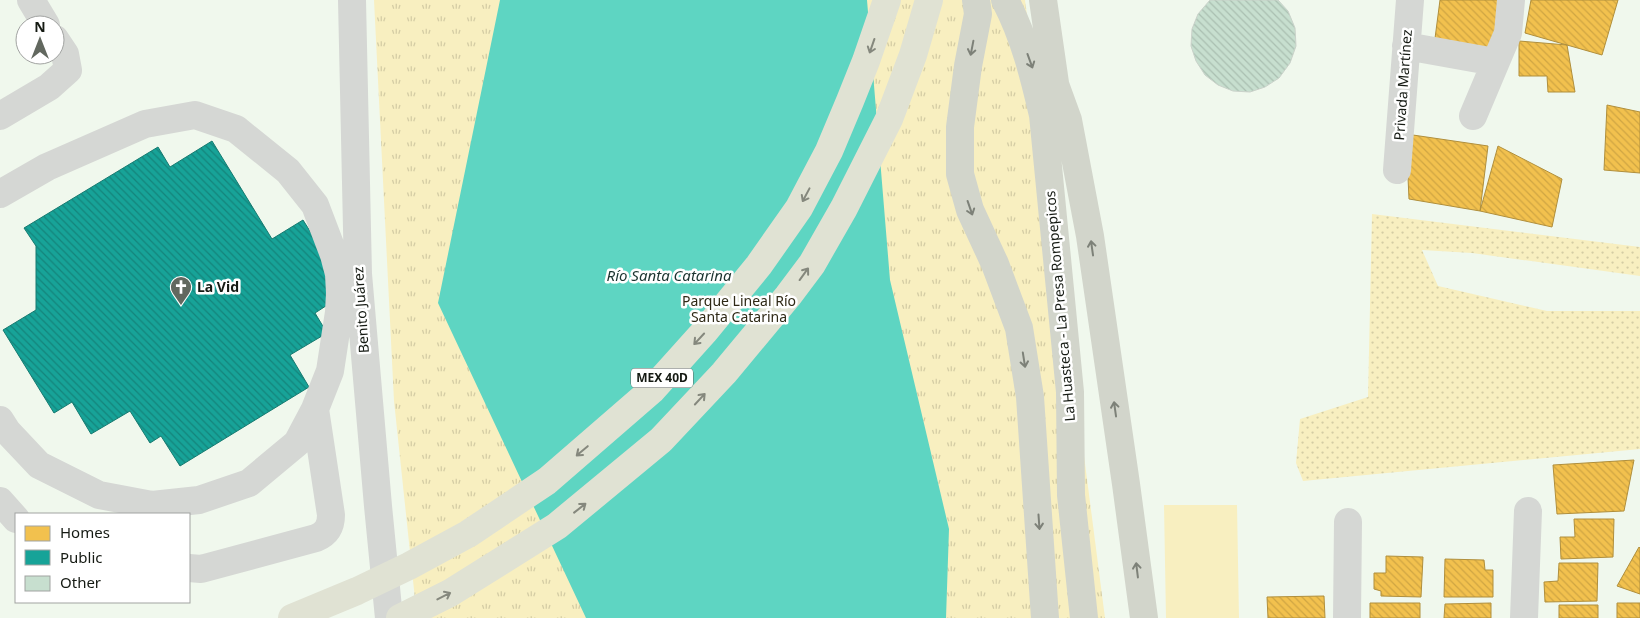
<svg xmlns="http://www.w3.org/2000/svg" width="1640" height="618" viewBox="0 0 1640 618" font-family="'Noto Sans',sans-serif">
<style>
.grass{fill:url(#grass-dots)}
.park{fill:url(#park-tufts)}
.pitch{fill:#f8efc0}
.water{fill:#5ed5c2}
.homes{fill:url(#homes-back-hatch);stroke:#b08f3c}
.public{fill:url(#public-back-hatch);stroke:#167a70}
.building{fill:url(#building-back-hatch);stroke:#cad2ca}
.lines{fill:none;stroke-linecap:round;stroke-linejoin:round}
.minor{stroke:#d5d7d4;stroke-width:28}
.major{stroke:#d2d5cb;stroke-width:28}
.highway{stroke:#e0e2d3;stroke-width:28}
.oneway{stroke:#85887d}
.oneway2{stroke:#7d8178}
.labels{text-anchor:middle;stroke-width:5;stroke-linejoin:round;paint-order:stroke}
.shield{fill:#fff;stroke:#5b5f5a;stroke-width:1}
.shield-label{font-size:12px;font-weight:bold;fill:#151a13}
.street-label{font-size:14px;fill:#151a13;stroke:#fff}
.poi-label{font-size:14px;font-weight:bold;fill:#151a13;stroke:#fff;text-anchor:start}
.park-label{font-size:14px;fill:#2f2916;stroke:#fff}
.water-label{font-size:15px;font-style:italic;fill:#1b332f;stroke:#fff}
</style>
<defs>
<pattern id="grass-dots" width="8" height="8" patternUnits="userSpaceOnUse" patternTransform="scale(1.25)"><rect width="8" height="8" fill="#f8efc0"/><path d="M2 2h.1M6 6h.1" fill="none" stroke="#d4cca4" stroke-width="1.8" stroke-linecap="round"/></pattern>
<pattern id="park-tufts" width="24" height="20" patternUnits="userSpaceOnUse" patternTransform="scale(1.25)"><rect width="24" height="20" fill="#f8efc0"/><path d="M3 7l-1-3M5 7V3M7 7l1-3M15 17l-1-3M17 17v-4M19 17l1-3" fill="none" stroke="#d4cca4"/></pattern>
<pattern id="homes-back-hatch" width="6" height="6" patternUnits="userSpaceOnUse" patternTransform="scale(1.25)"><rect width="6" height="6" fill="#f2c14e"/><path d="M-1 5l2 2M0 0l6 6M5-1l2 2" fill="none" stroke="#cfa543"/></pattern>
<pattern id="public-back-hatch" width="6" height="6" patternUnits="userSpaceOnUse" patternTransform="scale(1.25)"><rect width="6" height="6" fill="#17a398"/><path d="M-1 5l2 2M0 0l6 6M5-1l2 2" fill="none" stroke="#14847b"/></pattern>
<pattern id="building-back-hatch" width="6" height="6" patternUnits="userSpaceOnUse" patternTransform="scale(1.25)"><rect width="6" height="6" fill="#c7dfcf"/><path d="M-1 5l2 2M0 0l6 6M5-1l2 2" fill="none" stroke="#aabfb1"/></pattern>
</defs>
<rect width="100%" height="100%" fill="#f0f8ed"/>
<!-- grass -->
<path class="grass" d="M 1372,214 L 1640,247 L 1640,276 L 1472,253 L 1422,250 L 1438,286 L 1547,311 L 1640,311 L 1640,449 L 1303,481 L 1296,463 L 1300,419 L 1368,397 Z"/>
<!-- park -->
<path class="park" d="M 374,0 L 1025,0 L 1105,618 L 417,618 L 394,401 Z"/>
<!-- pitch -->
<path class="pitch" d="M 1164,505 L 1237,505 L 1239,618 L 1166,618 Z"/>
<!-- water -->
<path class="water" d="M 500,0 L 867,0 L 890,280 L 949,529 L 946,618 L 586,618 L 438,303 Z"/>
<!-- homes -->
<path class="homes" d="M 1440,0 L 1507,0 L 1498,51 L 1434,46 Z
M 1531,0 L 1618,0 L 1602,55 L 1525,33 Z
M 1519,41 L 1567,45 L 1575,92 L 1548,92 L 1547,76 L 1519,76 Z
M 1607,105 L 1640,112 L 1640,173 L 1604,170 Z
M 1406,134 L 1488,146 L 1480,211 L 1409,199 Z
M 1498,146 L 1562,179 L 1552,227 L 1480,211 Z
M 1634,460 L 1624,511 L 1557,514 L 1553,465 Z
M 1574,519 L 1614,519 L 1613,557 L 1561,559 L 1560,537 L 1575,537 Z
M 1639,547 L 1640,548 L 1640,594 L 1617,586 Z
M 1386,556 L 1423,557 L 1421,597 L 1381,596 L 1381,591 L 1374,589 L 1374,573 L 1386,573 Z
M 1445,559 L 1484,560 L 1485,570 L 1493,570 L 1493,597 L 1444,597 Z
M 1559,563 L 1598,563 L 1597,601 L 1545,602 L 1544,582 L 1558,581 Z
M 1324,596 L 1325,618 L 1268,618 L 1267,597 Z
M 1370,603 L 1420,603 L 1420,618 L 1370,618 Z
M 1491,603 L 1491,618 L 1444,618 L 1445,604 Z
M 1617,603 L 1640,603 L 1640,618 L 1617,618 Z
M 1559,605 L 1598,605 L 1598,618 L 1559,618 Z"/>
<!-- public -->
<path class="public" d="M 212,141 L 272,239 L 303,220 L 337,274 L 332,302 L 315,313 L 327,333 L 290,355 L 309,387 L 180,466 L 161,436 L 150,443 L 130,411 L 91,434 L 72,402 L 54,413 L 3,330 L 36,310 L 36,246 L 24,228 L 158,147 L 170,167 Z"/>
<!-- building -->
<path class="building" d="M 1210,0 L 1278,0 L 1288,11 L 1295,28 L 1296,46 L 1290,63 L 1279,78 L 1265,87 L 1250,92 L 1233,91 L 1218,85 L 1205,75 L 1196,61 L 1191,46 L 1192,29 L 1198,14 Z"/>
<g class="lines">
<!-- minor -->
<path class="minor" d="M 31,0 L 46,25
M 352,0 L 358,274 L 378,506 L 389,618
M 1406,46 L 1495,62
M 0,116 L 49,87 L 68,70 L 65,54 L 55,39
M 1473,116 L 1508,33 L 1511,0
M 1397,170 L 1410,0
M 0,194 L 47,167 L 145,124 L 195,115 L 236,129 L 288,171 L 315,205 L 334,255 L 339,274 L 340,293 L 339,312 L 330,371 L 315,409 L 297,443 L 249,483 L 199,500 L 152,505 L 99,495 L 39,465 L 7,431 L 0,420
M 0,501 L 16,519
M 189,568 L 201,569 L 316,538 C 326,534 331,527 331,515 L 315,409
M 1347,618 L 1348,522
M 1524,618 L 1528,511"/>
<!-- major -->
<path class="major" d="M 976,0 L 978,14 L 968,66 L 960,127 L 960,174 L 970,210 L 995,264 L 1019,328 L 1030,397 L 1045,618
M 1005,0 C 1024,36 1034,76 1043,115 L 1070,392 L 1071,495 L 1084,618
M 1043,0 L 1055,83 L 1057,108
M 1056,87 L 1068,120 L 1090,236 L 1126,484 L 1144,618"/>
<!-- highway -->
<path class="highway" d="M 292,618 L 357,591 L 409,566 L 468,534 L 547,481 L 652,390 L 705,331 L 759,265 L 799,208 L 829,151 L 850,101 L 866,61 L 887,0
M 400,618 L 450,593 L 557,526 L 661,440 L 724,373 L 788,296 L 812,264 L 844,208 L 889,119 L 913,55 L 929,0"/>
</g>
<!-- one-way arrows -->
<defs><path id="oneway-shaft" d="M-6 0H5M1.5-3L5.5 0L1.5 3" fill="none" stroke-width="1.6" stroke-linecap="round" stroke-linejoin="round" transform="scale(1.25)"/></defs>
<g class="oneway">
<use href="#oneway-shaft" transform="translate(872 46) rotate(109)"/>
<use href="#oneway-shaft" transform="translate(806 195) rotate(118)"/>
<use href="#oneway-shaft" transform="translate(804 274) rotate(-54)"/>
<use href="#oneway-shaft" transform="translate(699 339) rotate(133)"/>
<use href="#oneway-shaft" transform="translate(700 399) rotate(-47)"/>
<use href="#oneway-shaft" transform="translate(582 451) rotate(140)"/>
<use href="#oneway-shaft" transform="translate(580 508) rotate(-38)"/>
<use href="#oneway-shaft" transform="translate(444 596) rotate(-27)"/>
</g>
<g class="oneway2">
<use href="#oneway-shaft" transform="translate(972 48) rotate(101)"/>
<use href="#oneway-shaft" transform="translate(1030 61) rotate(70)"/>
<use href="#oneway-shaft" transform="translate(970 208) rotate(71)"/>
<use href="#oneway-shaft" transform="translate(1092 248) rotate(-98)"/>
<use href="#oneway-shaft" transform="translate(1024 360) rotate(81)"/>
<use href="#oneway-shaft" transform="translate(1115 409) rotate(-98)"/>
<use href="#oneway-shaft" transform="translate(1039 522) rotate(86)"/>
<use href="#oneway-shaft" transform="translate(1137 570) rotate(-97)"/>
</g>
<!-- icons -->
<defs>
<g id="church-pin" transform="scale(1.125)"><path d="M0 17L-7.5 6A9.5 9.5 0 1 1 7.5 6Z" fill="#62685f" stroke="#fff"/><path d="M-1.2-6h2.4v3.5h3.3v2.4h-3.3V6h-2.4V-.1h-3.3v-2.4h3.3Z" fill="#fff"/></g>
</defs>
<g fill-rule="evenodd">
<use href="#church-pin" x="181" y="287"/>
</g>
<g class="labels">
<!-- shield labels -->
<rect class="shield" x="631" y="368.5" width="62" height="19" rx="4"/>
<g class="shield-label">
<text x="662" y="382">MEX 40D</text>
</g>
<!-- street labels -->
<g class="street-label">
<text transform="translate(1403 85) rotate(-86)" y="5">Privada Martínez</text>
<text transform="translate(1060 306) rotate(-95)" y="5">La Huasteca - La Presa Rompepicos</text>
<text transform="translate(361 310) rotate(-94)" y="5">Benito Juárez</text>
</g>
<!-- poi labels -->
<g class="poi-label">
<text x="197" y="292">La Vid</text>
</g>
<!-- park labels -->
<g class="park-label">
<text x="739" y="306">Parque Lineal Río<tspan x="739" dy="16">Santa Catarina</tspan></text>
</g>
<!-- water labels -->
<g class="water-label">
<text x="669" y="281">Río Santa Catarina</text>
</g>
</g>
<!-- legend -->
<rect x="15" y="513" width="175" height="90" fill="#ffffff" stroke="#a1a3a1"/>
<rect x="25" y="526" width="25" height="15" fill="#f2c14e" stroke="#a1a3a1"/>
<text x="60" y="538" font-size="15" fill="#151a13">Homes</text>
<rect x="25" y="550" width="25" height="15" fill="#17a398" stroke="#a1a3a1"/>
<text x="60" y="563" font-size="15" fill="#151a13">Public</text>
<rect x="25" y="576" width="25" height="15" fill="#c7dfcf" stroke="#a1a3a1"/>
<text x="60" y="588" font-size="15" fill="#151a13">Other</text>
<!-- north arrow -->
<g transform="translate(40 40)"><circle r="24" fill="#ffffff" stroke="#a1a3a1"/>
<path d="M0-4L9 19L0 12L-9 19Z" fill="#62685f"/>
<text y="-8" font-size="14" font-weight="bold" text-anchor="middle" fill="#151a13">N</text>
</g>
</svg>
